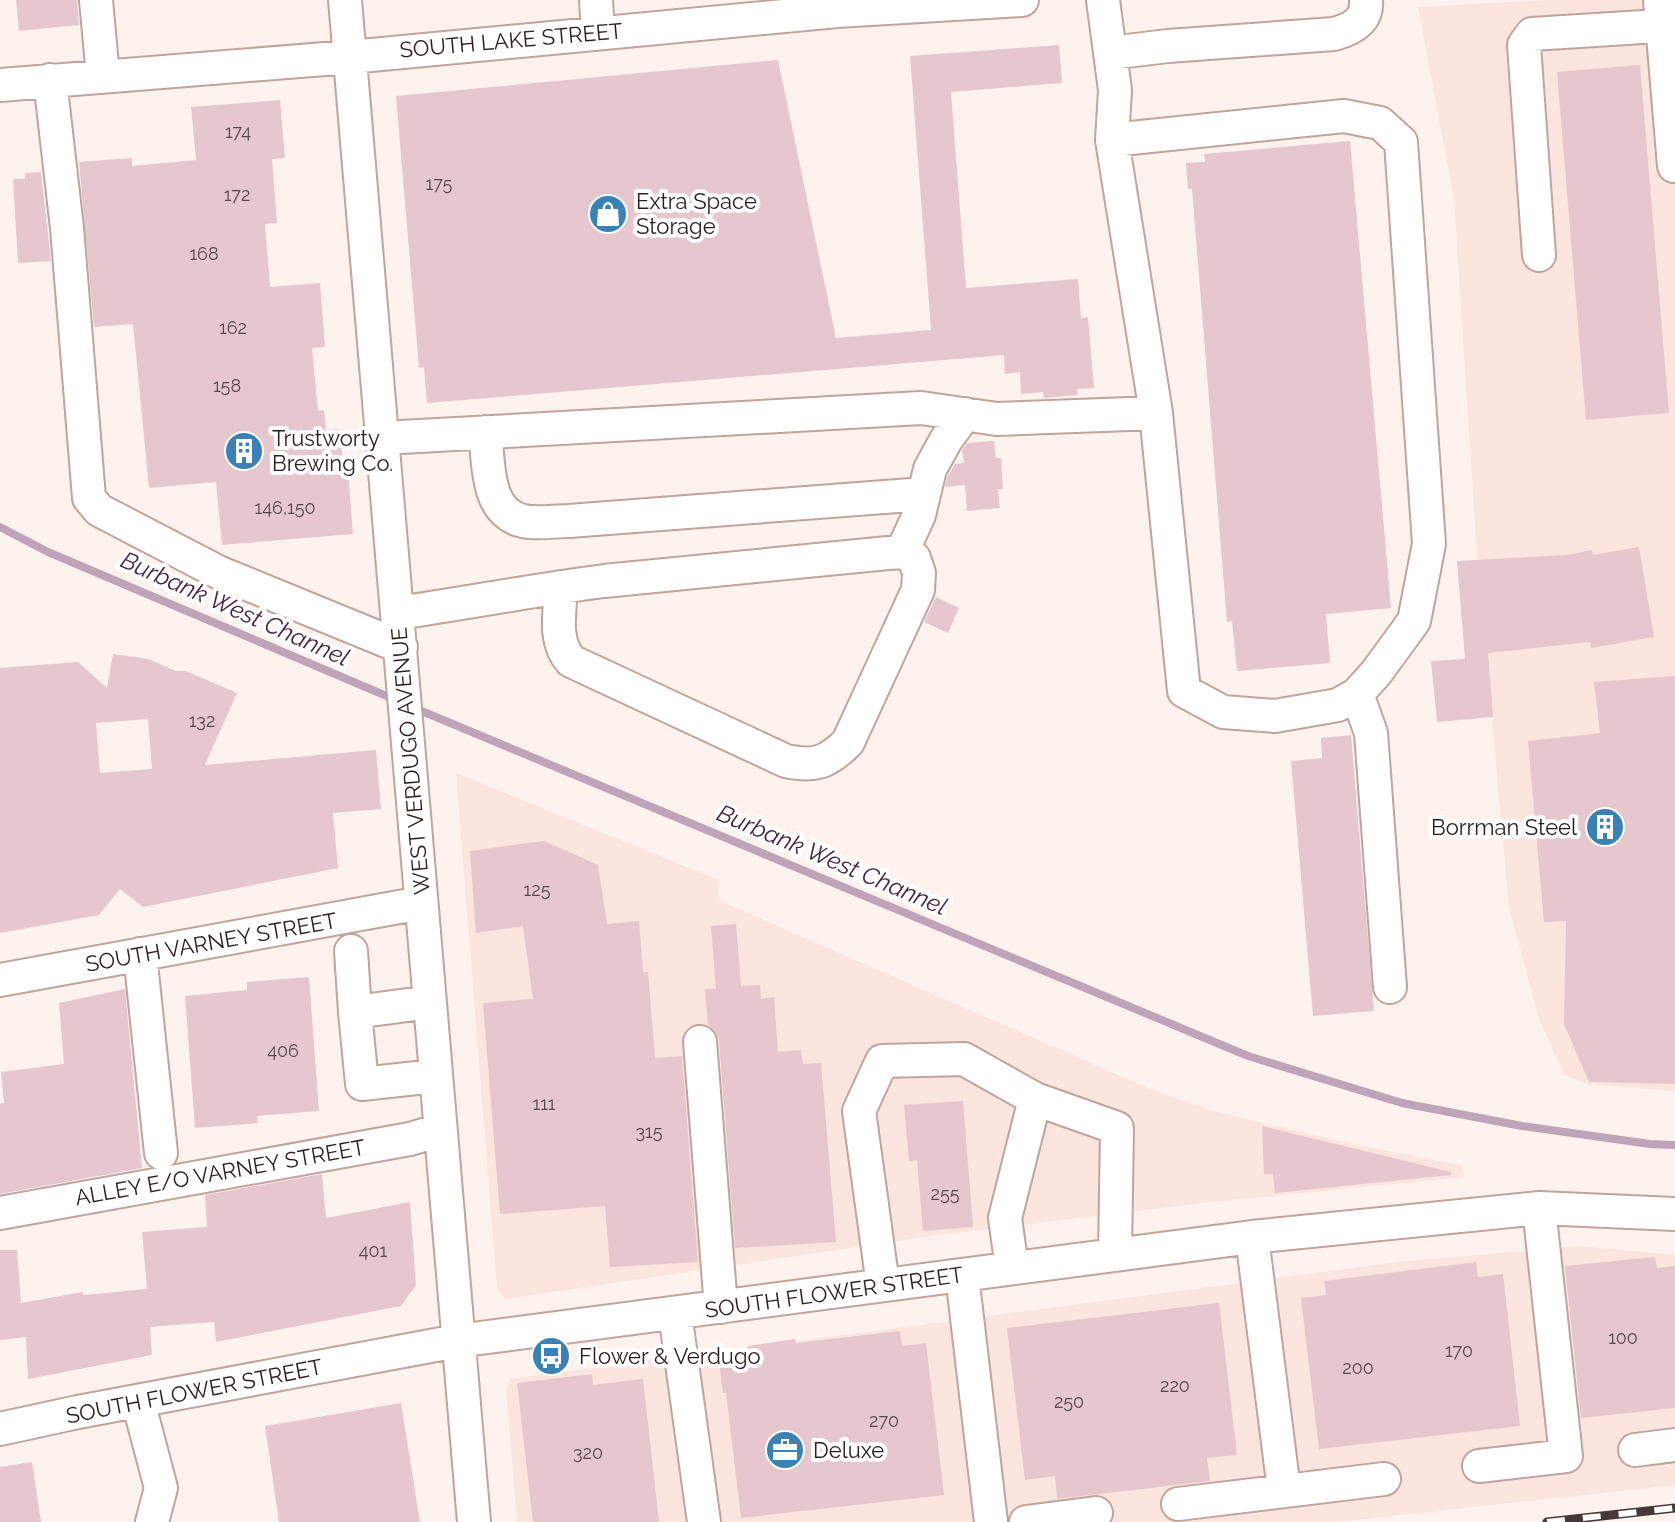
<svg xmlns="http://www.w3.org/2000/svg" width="1675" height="1522" viewBox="0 0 1675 1522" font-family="Raleway,sans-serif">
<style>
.built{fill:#fce4df}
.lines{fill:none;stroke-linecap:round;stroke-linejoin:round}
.stream{stroke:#bfa4b9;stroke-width:8}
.building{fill:#e5c7cd;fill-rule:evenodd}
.minor-casing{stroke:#c0a49e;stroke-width:36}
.minor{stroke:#fff;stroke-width:32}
.rail-casing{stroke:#453937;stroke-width:9}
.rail{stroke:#fff;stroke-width:6;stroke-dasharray:18;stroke-linecap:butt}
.labels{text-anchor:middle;stroke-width:8;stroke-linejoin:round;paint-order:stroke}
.number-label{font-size:18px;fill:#584848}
.street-label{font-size:22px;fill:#291e1c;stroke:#fff}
.poi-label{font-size:22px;fill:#291e1c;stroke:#fff;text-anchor:start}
.water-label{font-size:24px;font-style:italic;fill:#462241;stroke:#fff}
</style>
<rect width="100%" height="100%" fill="#fef2ef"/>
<!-- built -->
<path class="built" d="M 1548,0 L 1675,0 L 1675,1091 L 1588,1084 L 1564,1075 L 1539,1019 L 1509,907 L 1477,556 L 1454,199 L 1418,7 Z
M 456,773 L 719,880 L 718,900 L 1148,1088 L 1210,1110 L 1338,1141 L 1463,1166 L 1464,1177 L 1211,1202 L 937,1235 L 505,1299 L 497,1288 Z
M 1579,1246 L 1675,1255 L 1675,1485 L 1337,1522 L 517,1522 L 506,1390 L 510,1379 L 1399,1262 Z"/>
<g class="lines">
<!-- stream -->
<path class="stream" d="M 0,527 L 48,552 L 396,700
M 412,707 L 1248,1056 L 1402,1103 L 1522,1126 L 1650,1144 L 1675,1145"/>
</g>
<!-- building -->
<path class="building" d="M 16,0 L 77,0 L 79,25 L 19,31 Z
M 1059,45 L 1062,83 L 951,92 L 966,288 L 1078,279 L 1081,318 L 1088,317 L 1094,388 L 1077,389 L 1078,395 L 1044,398 L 1043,392 L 1021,394 L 1020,372 L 1005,374 L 1004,355 L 427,403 L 424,367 L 419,368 L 396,96 L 778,60 L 836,338 L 931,330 L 910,56 Z
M 1640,65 L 1669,413 L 1586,420 L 1557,72 Z
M 280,100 L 285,158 L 272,159 L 277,223 L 265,224 L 270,287 L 320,283 L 325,347 L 312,348 L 318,411 L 324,410 L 326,430 L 340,429 L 343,471 L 348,471 L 353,534 L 222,545 L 216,482 L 149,488 L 133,324 L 94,327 L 79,162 L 132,158 L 132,166 L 196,160 L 191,107 Z
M 1350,141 L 1391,608 L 1326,614 L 1330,663 L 1237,671 L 1232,621 L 1227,622 L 1192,189 L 1188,189 L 1186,163 L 1205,162 L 1204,154 Z
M 41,172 L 51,261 L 18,263 L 13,179 L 25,179 L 25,173 Z
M 994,441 L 996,458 L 1001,458 L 1003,489 L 998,489 L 1000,508 L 967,511 L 965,485 L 945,487 L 948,476 L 955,464 L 964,463 L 962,450 L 967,443 Z
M 1639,547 L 1654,637 L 1591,648 L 1590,642 L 1488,653 L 1493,717 L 1437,722 L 1431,661 L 1465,659 L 1457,561 L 1567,555 L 1592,550 L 1593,555 Z
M 936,597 L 959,608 L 948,633 L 924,622 Z
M 113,654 L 148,659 L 176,671 L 186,671 L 237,693 L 205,765 L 376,750 L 381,809 L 333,813 L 338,868 L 143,907 L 120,889 L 99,915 L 0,933 L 0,668 L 78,662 L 107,688 ZM 148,719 L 152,769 L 100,773 L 96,723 Z
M 1675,676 L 1675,1084 L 1589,1082 L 1564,1024 L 1566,921 L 1544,922 L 1528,741 L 1600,733 L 1594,682 Z
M 1351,735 L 1374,1011 L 1313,1016 L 1291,761 L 1322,758 L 1321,738 Z
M 544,841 L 598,865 L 607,924 L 639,921 L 643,972 L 648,972 L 655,1058 L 682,1056 L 698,1262 L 610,1267 L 605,1206 L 500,1214 L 483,1003 L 533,999 L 523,926 L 476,933 L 470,851 Z
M 736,924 L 741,986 L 760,985 L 761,999 L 774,997 L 778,1052 L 801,1050 L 803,1064 L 821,1063 L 836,1242 L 735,1248 L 719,1040 L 715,1031 L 708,1025 L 705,989 L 716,989 L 711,926 Z
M 309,977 L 319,1111 L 257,1116 L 258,1123 L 195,1128 L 185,996 L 247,990 L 247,982 Z
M 125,989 L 142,1168 L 0,1194 L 0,1104 L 4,1103 L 1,1072 L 64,1064 L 59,1003 Z
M 963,1101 L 973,1227 L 923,1231 L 917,1160 L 909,1161 L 904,1105 Z
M 1262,1126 L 1451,1172 L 1451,1175 L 1275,1193 L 1273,1174 L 1264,1174 Z
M 322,1174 L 326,1218 L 410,1202 L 416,1285 L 401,1306 L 216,1342 L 214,1322 L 150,1327 L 152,1355 L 28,1379 L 26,1337 L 0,1340 L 0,1250 L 17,1250 L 21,1303 L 83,1292 L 84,1295 L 147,1289 L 142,1232 L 207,1227 L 205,1195 Z
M 1655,1257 L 1657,1268 L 1675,1266 L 1675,1408 L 1581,1418 L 1565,1266 Z
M 1476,1262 L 1478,1277 L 1503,1274 L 1520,1426 L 1319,1449 L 1301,1298 L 1326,1295 L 1324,1281 Z
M 1219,1303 L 1237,1455 L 1207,1458 L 1210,1481 L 1057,1499 L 1055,1476 L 1025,1480 L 1007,1328 Z
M 900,1331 L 902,1346 L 926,1343 L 944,1495 L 741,1518 L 726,1393 L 723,1393 L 719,1363 L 744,1360 L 743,1352 L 747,1352 L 748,1346 L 795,1339 L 796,1343 Z
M 592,1374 L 593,1385 L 643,1379 L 659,1522 L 533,1522 L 517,1383 Z
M 401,1403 L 420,1522 L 279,1522 L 265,1426 Z
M 32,1462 L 41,1522 L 0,1522 L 0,1467 Z"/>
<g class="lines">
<!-- minor casing -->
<g class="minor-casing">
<path id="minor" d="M 96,0 L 103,76
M 345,0 L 474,1522
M 596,0 L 598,32
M 1103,0 L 1115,90 L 1112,140 L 1156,413 L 1184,691 L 1223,712 L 1275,716 L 1338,705 L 1357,694 L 1376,673 L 1414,621 L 1429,544 L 1401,142 L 1380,123 L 1344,116 L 1112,140
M 1660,0 L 1674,166
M 1110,53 L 1168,46 L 1334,34 C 1352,29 1368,21 1366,0
M 50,80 L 67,228 L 89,498 L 99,510 L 218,572 L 401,647
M 0,85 L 350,57 L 837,11 L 1022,0
M 1539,255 L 1524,45 L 1532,34 L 1675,25
M 485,432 C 489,463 485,512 523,521 C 538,524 554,521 569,521 L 924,494
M 383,438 L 921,408 L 997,419 L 1156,413
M 902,552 L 919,515 L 930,469 L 946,440 L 965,414
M 398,613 C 466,603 535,590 604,581 L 888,553 L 902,552 L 914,558 L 919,573 L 918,590 L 848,742 C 827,763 815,767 786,761 L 571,661 C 553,641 560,612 561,587
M 1357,694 L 1371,733 L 1390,987
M 351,951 L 355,1012
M 140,954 L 161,1153
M 0,980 L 421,903
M 430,1002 L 355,1012 L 362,1084 L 435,1076
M 700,1042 L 721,1307
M 0,1213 L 410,1139 L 440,1130
M 1252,1237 L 1284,1490
M 1012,1268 L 1005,1218 L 1035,1099
M 962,1275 L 991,1522
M 883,1285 L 859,1111 L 882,1061 L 964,1059 L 1035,1099 L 1117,1128 L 1115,1255
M 675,1313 L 704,1522
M 138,1401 L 161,1488 L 152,1522
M 0,1429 L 78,1412 L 457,1341 L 1252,1237 L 1539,1208 L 1675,1214
M 1635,1450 L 1675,1445
M 1479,1466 L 1566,1456 L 1539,1208
M 1178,1504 L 1384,1479
M 1026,1522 L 1096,1513"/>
</g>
<!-- minor -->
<use href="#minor" class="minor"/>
<!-- rail casing -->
<g class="rail-casing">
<path id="rail" d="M 1547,1522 L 1675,1508"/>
</g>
<!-- rail -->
<use href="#rail" class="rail"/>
</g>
<!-- icons -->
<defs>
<g id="shop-disc" transform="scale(2)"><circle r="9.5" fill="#3a82b6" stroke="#fff"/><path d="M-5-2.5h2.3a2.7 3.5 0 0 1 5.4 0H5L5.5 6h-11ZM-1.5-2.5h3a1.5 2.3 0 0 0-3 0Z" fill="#fff"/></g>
<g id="building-disc" transform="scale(2)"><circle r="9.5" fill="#3a82b6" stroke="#fff"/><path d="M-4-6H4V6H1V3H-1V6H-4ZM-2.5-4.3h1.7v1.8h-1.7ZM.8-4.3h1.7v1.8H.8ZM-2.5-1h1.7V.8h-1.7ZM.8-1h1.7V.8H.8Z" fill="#fff"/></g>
<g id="bus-disc" transform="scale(2)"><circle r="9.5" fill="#3a82b6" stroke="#fff"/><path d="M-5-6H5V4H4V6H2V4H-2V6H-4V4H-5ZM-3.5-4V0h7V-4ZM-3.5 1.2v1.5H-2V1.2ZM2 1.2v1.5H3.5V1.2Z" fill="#fff"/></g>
<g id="office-disc" transform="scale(2)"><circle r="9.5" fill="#3a82b6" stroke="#fff"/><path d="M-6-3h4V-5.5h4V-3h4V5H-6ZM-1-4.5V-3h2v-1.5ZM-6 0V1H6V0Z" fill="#fff"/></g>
</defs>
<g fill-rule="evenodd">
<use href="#shop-disc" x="608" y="214"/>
<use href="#building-disc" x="244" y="451"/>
<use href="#building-disc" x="1605" y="827"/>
<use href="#bus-disc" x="551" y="1356"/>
<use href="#office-disc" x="785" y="1450"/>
</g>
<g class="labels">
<!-- number labels -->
<g class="number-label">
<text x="238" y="138">174</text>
<text x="439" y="190">175</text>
<text x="237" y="201">172</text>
<text x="204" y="260">168</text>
<text x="233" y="334">162</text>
<text x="227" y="392">158</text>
<text x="285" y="514">146,150</text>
<text x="202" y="727">132</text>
<text x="537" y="896">125</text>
<text x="283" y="1057">406</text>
<text x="544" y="1110">111</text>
<text x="649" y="1138">315</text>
<text x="945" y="1200">255</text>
<text x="373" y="1257">401</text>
<text x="1623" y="1344">100</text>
<text x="1459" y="1357">170</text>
<text x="1358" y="1374">200</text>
<text x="1175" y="1392">220</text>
<text x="1069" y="1408">250</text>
<text x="884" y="1427">270</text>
<text x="588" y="1459">320</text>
</g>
<!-- street labels -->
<g class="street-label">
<text transform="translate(511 40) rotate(-5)" y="8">SOUTH LAKE STREET</text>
<text transform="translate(410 761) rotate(-95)" y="8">WEST VERDUGO AVENUE</text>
<text transform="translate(211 942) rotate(-10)" y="8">SOUTH VARNEY STREET</text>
<text transform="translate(220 1172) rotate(-10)" y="8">ALLEY E/O VARNEY STREET</text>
<text transform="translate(834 1292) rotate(-8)" y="8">SOUTH FLOWER STREET</text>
<text transform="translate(194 1391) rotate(-11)" y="8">SOUTH FLOWER STREET</text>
</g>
<!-- poi labels -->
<g class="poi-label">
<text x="636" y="209">Extra Space<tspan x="636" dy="25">Storage</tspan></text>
<text x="272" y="446">Trustworty<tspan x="272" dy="25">Brewing Co.</tspan></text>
<text x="1577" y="835" text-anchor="end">Borrman Steel</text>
<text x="579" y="1364">Flower &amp; Verdugo</text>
<text x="813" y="1458">Deluxe</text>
</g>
<!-- water labels -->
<g class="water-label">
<text transform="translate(235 609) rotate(24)" y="8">Burbank West Channel</text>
<text transform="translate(832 860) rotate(23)" y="8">Burbank West Channel</text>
</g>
</g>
</svg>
